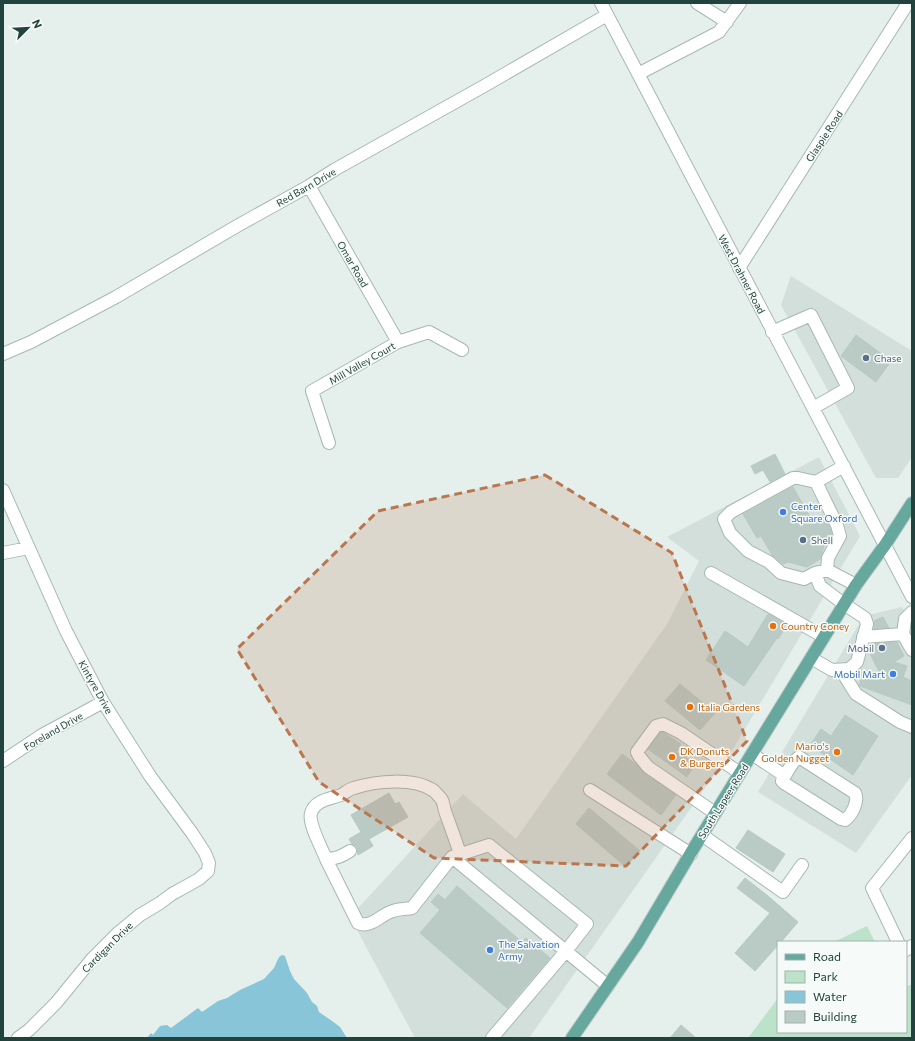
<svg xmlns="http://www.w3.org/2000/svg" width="915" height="1041" viewBox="0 0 915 1041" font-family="Commissioner,sans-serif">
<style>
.built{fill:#d3dfdb}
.green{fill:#bce2ca}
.water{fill:#89c5d8}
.building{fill:#bacac5;stroke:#b6cac3}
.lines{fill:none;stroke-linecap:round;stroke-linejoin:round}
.minor-casing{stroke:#a7b8b3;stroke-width:14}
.major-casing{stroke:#c1cac9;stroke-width:14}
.minor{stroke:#fff;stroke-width:12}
.major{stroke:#66a89d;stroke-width:12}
.marked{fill:#bb764e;fill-opacity:0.2;stroke:#bb764e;stroke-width:3;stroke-dasharray:8 5;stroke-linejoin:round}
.service-dot{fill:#5c6f8a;stroke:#f6fbf9;stroke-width:1.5}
.shop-dot{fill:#3f7fe0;stroke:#f6fbf9;stroke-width:1.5}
.food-dot{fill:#e8710a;stroke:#f6fbf9;stroke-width:1.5}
.labels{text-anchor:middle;stroke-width:3;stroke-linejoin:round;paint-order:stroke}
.street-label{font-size:10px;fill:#22433d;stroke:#f6fbf9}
.service-label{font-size:10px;fill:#4e5e75;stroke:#f6fbf9;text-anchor:start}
.shop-label{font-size:10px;fill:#366cbe;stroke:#f6fbf9;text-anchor:start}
.food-label{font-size:10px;fill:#c56008;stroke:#f6fbf9;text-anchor:start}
</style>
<rect width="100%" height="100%" fill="#e5efeb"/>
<!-- built -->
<path class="built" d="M 791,276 L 912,351 L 912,457 L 898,478 L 876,478 L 781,305 Z
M 819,457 L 860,536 L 736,744 L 529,1038 L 415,1038 L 350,917 L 463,794 L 516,839 L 667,624 L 699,561 L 667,537 Z
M 902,607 L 912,625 L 912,775 L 856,853 L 758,792 L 864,616 Z"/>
<!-- green -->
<path class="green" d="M 867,926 L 875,942 L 834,942 Z
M 912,984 L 912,1038 L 748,1038 L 778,998 L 778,1032 L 906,1032 L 906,987 Z"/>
<!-- water -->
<path class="water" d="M 283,955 L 285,956 L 290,971 L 294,979 L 307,993 L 312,1002 L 317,1006 L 319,1012 L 332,1021 L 340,1027 L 347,1038 L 147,1038 L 151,1033 L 153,1035 L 160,1026 L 167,1025 L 171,1028 L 198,1008 L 202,1012 L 218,1001 L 227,998 L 240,990 L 264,979 L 274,968 L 278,959 L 280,956 Z"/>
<!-- building -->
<path class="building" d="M 856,335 L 891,361 L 876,382 L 841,356 Z
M 775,454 L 785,474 L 770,482 L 763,470 L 755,474 L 751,466 Z
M 793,487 L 814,524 L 825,517 L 830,528 L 832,535 L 831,537 L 826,540 L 820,559 L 807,567 L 788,562 L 783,564 L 772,555 L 761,536 L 757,538 L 743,514 Z
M 768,614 L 786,624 L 783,629 L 784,630 L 778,639 L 777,638 L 744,686 L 706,660 L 725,631 L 748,647 Z
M 883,617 L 889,628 L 874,629 L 874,621 Z
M 897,642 L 904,656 L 894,662 L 907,666 L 903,677 L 912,681 L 912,705 L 860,686 L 859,685 L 863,673 L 884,681 L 868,650 L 869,644 Z
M 680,684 L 715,713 L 700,730 L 665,701 Z
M 845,715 L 878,736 L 853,775 L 810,745 L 821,729 L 831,736 Z
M 661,732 L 664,733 L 681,744 L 676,752 L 695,763 L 687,777 L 648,749 Z
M 622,754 L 636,764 L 644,773 L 676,795 L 661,815 L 607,774 Z
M 389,793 L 395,804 L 399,802 L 408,817 L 369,839 L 373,846 L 358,855 L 357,847 L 354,845 L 352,844 L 349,839 L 361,832 L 351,815 Z
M 589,808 L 640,851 L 626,867 L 576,824 Z
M 748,830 L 785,854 L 773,872 L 736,848 Z
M 745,878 L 768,896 L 798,922 L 781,942 L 778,942 L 778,945 L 755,971 L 735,953 L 770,913 L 737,888 Z
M 457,886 L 522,942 L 526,938 L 550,958 L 507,1008 L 420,933 L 440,910 L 431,902 L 438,894 L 445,900 Z
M 681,1025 L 696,1038 L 670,1038 Z"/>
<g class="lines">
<!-- minor casing -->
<g class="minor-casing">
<path id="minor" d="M 601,3 L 912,597
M 697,3 L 727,22
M 638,74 L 719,32 L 740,3
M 309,186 L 398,342
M 739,268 L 908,3
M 772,332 L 811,315 L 848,388 L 813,408
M 3,354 L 31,342 L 116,297 L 237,226 L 309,186 L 334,170 L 484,86 L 607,15
M 329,443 L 312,391 L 398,342 L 429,332 L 462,350
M 844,466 L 816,482 L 798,478 L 793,478 L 731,512 L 724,519 L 730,533 L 748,551 L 769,562 L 781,573 L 804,579 L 815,573 L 827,570 L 856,585
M 816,482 L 837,525 L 840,536 L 828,558 L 827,570
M 3,490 L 66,631 L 103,702 L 150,776 L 192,833 L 205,853 L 209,863 L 208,871 L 199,879 L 183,888 L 172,894 L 160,903 L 140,915 L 117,934 L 92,959 L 56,1003 L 29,1030 L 18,1038
M 3,553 L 29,548
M 711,573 L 824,637
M 912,612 L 905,619 L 903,634 L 912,650
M 863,637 L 903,634
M 811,658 L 832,670 L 849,669 L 857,662 L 867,624 L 865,618 L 844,604 L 820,586 L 815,573
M 841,670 L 856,694 L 900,722 L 912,727
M 752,754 L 785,776
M 799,757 L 855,793 C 859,801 852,815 845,820 L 841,819 L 784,783 L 782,781 C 786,774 793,760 799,757 Z
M 3,761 L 42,735 L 103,702
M 590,790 L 691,854
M 715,813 L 648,767 L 639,756 L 637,752 L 656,726 L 663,724 L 681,733 L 740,773
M 702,835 L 783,892 L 802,865
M 350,851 C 342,856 336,859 326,859 C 322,848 308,824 311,813 C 315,800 330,799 341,795 C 345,793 349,789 354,788 C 376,781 414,777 434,791 C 436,793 440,797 442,800 C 444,804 444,810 446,814 C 451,828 456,841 460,854
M 452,857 L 489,845 L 587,924 L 566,951 L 492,1038
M 326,859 L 358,923 C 371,929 381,914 393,911 C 399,909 406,909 412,908 L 452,857 L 608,986
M 898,942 L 872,888 L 912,838
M 906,950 L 912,946"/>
</g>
<!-- major casing -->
<g class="major-casing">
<path id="major" d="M 572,1038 L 638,942 L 692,851 L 856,585 L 885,545 L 912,503"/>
</g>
<!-- minor -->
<use href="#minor" class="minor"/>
<!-- major -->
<use href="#major" class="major"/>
</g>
<!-- marked area -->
<path class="marked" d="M 545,475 L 672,553 L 747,741 L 626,866 L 434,858 L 319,782 L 237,649 L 378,511 Z"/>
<!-- markers -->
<g class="service-dot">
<circle cx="866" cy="358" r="4"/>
<circle cx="803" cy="540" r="4"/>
<circle cx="882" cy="648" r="4"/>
</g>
<g class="shop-dot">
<circle cx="783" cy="512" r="4"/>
<circle cx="893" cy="674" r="4"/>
<circle cx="490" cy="950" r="4"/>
</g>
<g class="food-dot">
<circle cx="773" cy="626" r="4"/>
<circle cx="690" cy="707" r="4"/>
<circle cx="837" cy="752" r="4"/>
<circle cx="672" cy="757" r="4"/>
</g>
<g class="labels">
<!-- street labels -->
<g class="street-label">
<text transform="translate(824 136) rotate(-57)" y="4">Glaspie Road</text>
<text transform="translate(306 187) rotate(-30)" y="4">Red Barn Drive</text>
<text transform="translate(353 264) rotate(60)" y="4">Omar Road</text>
<text transform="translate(742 274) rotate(62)" y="4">West Drahner Road</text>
<text transform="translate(362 363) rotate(-30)" y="4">Mill Valley Court</text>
<text transform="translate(96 687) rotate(61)" y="4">Kintyre Drive</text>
<text transform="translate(53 731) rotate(-30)" y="4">Foreland Drive</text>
<text transform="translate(723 801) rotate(-58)" y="4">South Lapeer Road</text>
<text transform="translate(107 947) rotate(-45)" y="4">Cardigan Drive</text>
</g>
<!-- service labels -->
<g class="service-label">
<text x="874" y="362">Chase</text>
<text x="811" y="544">Shell</text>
<text x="874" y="652" text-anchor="end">Mobil</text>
</g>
<!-- shop labels -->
<g class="shop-label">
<text x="791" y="510">Center<tspan x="791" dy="12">Square Oxford</tspan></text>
<text x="885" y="678" text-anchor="end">Mobil Mart</text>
<text x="498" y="948">The Salvation<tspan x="498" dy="12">Army</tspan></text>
</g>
<!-- food labels -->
<g class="food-label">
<text x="781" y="630">Country Coney</text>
<text x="698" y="711">Italia Gardens</text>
<text x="829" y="750" text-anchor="end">Mario's<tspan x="829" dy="12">Golden Nugget</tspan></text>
<text x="680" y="755">DK Donuts<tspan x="680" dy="12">&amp; Burgers</tspan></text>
</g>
</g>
<!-- border -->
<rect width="915" height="1041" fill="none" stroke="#22433d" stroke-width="8"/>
<!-- legend -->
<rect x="777" y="941" width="130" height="92" fill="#f6fbf9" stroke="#a1b1ae"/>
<rect x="785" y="954" width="20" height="6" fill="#66a89d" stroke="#a1b1ae"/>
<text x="813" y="961" font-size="12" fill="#22433d">Road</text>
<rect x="785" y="971" width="20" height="12" fill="#bce2ca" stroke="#a1b1ae"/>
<text x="813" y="981" font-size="12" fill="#22433d">Park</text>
<rect x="785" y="991" width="20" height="12" fill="#89c5d8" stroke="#a1b1ae"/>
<text x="813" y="1001" font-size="12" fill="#22433d">Water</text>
<rect x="785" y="1011" width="20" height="12" fill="#bacac5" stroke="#a1b1ae"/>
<text x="813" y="1021" font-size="12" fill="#22433d">Building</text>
<!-- north arrow -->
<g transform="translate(28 28) rotate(66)" stroke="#f6fbf9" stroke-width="3" paint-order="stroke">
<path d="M0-3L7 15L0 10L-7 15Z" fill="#22433d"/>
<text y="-6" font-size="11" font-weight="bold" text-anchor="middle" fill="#22433d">N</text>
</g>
</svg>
